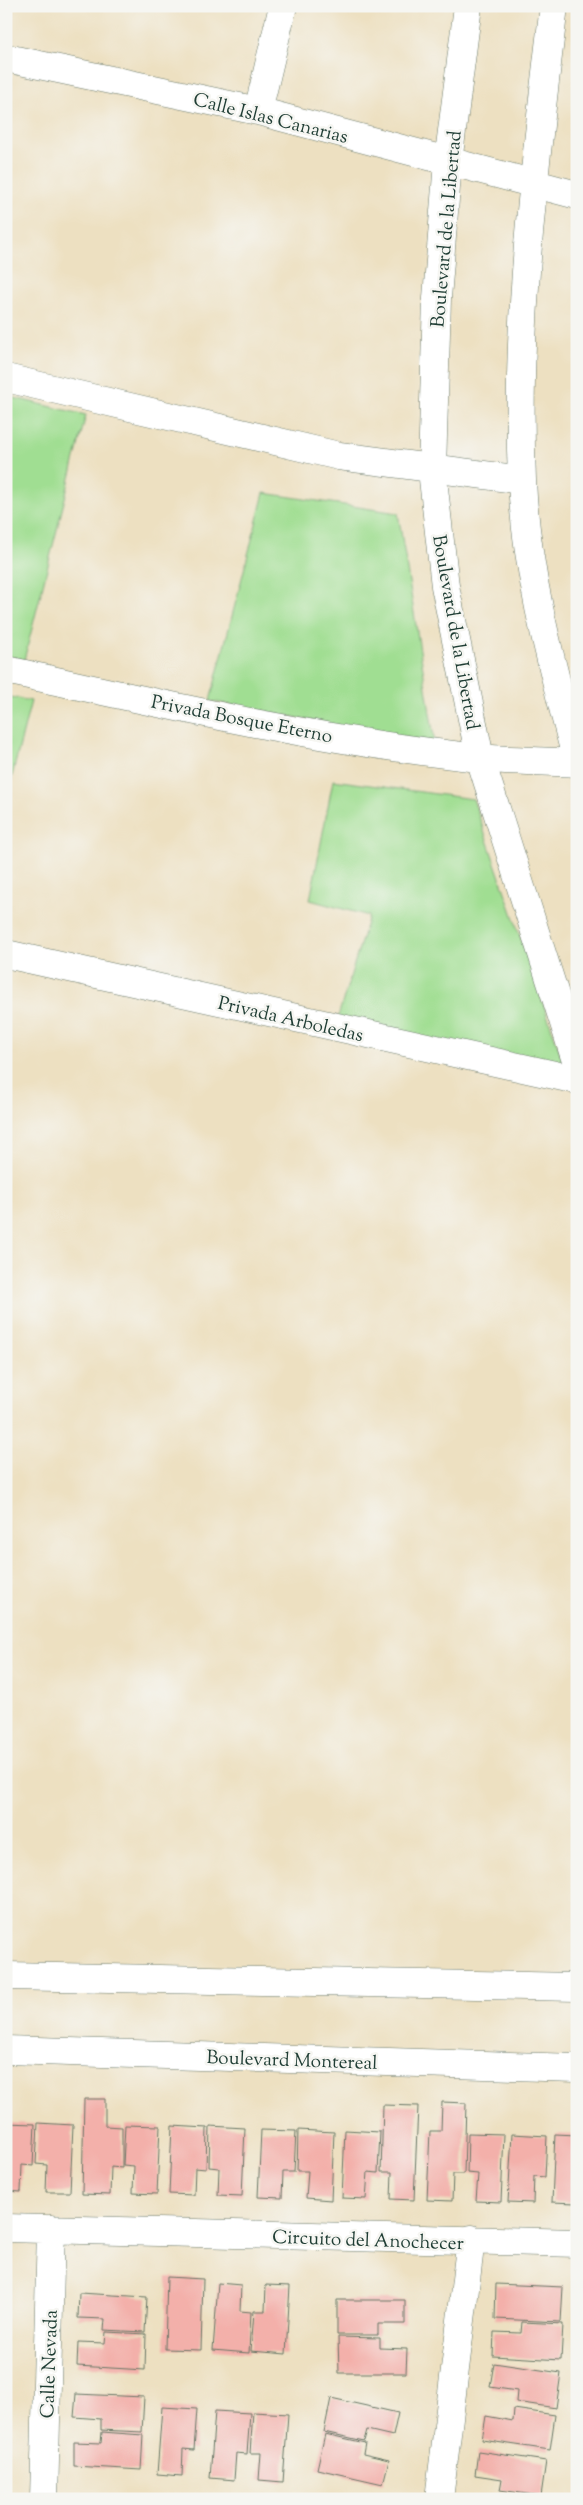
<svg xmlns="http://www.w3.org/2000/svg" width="583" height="2505" viewBox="0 0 583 2505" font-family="'Sorts Mill Goudy',serif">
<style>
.green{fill:#a0de92;stroke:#608e63}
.building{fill:#f3b0aa}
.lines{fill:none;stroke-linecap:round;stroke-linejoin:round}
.minor-casing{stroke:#677665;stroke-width:29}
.tertiary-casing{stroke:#677665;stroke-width:29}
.minor{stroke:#fff;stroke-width:28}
.tertiary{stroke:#fff;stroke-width:28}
.labels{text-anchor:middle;stroke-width:5;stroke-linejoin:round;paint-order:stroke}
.street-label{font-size:19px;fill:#1f3d34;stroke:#f6f6f2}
</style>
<rect width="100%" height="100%" fill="#f6f6f2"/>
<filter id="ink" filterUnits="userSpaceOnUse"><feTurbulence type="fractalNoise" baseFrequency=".02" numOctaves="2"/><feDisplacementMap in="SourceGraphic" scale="10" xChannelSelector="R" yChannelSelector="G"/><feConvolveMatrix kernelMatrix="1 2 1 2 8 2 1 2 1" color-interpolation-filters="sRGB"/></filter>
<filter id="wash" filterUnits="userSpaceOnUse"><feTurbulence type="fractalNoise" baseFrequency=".0096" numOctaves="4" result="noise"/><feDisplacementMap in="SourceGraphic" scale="20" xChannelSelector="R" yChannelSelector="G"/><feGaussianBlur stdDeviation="1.12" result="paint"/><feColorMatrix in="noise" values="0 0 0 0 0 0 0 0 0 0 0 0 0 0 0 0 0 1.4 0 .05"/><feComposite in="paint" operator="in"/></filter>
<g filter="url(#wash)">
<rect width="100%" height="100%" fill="#ede0c1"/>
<!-- green -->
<path class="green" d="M 6,396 L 86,415 L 24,660 L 6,656 Z
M 264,493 L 398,513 L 435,744 L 210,701 Z
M 6,696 L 31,701 L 6,800 Z
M 333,780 L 473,799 L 566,1070 L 336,1023 L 369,916 L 310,900 Z"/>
<g id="blocks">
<!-- building -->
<path class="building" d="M 84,2099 L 105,2099 L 105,2126 L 122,2127 L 122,2168 L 111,2167 L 110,2195 L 82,2194 Z
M 442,2102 L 466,2103 L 464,2174 L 453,2174 L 452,2201 L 427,2200 L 430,2131 L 441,2131 Z
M 383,2105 L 418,2106 L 414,2200 L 391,2199 L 392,2172 L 381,2172 Z
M 6,2123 L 35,2124 L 33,2166 L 22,2165 L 21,2192 L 6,2191 Z
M 38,2123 L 73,2125 L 70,2192 L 46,2192 L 47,2165 L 36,2164 Z
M 125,2125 L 160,2126 L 157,2194 L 133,2193 L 134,2166 L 123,2165 Z
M 172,2126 L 207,2128 L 206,2169 L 195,2168 L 194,2195 L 169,2194 Z
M 210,2126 L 245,2128 L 242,2196 L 218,2195 L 219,2168 L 209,2167 Z
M 261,2130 L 296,2131 L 294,2172 L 283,2172 L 282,2198 L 258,2197 Z
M 298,2130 L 334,2132 L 331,2200 L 306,2198 L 308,2171 L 297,2171 Z
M 345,2130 L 380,2132 L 378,2173 L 368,2172 L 366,2199 L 342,2198 Z
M 468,2133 L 504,2134 L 501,2202 L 476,2201 L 478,2174 L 467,2173 Z
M 512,2134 L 547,2136 L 545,2177 L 534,2176 L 533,2203 L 508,2202 Z
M 555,2134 L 577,2135 L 575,2203 L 552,2202 Z
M 167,2277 L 203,2279 L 201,2350 L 165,2349 Z
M 218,2283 L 241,2285 L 240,2311 L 251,2312 L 249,2353 L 213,2350 Z
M 496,2284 L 563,2287 L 561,2322 L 495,2319 Z
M 266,2285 L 290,2286 L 286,2354 L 251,2351 L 254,2311 L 265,2311 Z
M 79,2293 L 147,2297 L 145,2332 L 104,2330 L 105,2319 L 78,2318 Z
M 337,2300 L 405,2300 L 405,2324 L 378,2324 L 378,2335 L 337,2335 Z
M 522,2322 L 563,2324 L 561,2360 L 493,2356 L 494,2332 L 521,2333 Z
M 106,2332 L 146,2334 L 145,2370 L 77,2366 L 78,2342 L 105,2343 Z
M 338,2337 L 380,2338 L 380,2348 L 407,2349 L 406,2373 L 339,2373 Z
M 494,2363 L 561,2373 L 556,2408 L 516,2402 L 517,2391 L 490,2387 Z
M 76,2394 L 144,2397 L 142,2432 L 101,2430 L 101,2419 L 74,2417 Z
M 331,2398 L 398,2413 L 393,2436 L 367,2430 L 364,2441 L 324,2432 Z
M 162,2407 L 197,2409 L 194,2450 L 183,2449 L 182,2476 L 157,2474 Z
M 514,2409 L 555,2415 L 550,2450 L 482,2440 L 486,2416 L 513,2421 Z
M 215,2411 L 250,2413 L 247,2454 L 236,2453 L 234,2480 L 210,2478 Z
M 253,2412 L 288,2414 L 283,2482 L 259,2480 L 261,2453 L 250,2453 Z
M 102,2432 L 143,2435 L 141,2470 L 74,2466 L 74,2442 L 101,2443 Z
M 325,2434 L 365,2443 L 363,2454 L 389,2460 L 383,2484 L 317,2469 Z
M 478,2451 L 546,2461 L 541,2496 L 500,2490 L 502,2479 L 475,2475 Z"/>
</g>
</g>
<g filter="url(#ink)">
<use href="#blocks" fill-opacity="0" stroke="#677665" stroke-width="1"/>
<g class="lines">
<!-- minor casing -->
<g class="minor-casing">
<path id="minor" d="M 468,6 L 448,162 L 437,298 L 432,470 L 445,586 L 480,758 L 577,1064
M 554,6 C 535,162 515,322 522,480 C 526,575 553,669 577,761
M 6,58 L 258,111 L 577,195
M 258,111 L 283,6
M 6,378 L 339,456 L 522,480
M 6,670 C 162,704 319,741 479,758 C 511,761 544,761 577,763
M 6,954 L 577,1080
M 6,2228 L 577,2243
M 44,2499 L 51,2229
M 439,2499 L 471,2239"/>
</g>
<!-- tertiary casing -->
<g class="tertiary-casing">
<path id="tertiary" d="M 6,1976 L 577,1987
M 6,2050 L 577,2068"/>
</g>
<!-- minor -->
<use href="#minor" class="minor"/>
<!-- tertiary -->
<use href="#tertiary" class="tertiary"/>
</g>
</g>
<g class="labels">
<!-- street labels -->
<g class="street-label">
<text transform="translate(271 117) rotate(14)" y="7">Calle Islas Canarias</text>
<text transform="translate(445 229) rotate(-85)" y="7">Boulevard de la Libertad</text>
<text transform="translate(457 632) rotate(80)" y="7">Boulevard de la Libertad</text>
<text transform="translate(242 718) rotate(11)" y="7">Privada Bosque Eterno</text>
<text transform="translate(291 1018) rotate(13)" y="7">Privada Arboledas</text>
<text transform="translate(292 2059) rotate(2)" y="7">Boulevard Montereal</text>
<text transform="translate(368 2239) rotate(2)" y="7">Circuito del Anochecer</text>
<text transform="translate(48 2364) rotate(-88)" y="7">Calle Nevada</text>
</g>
</g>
<!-- margin -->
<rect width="583" height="2505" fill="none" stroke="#f6f6f2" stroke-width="25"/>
</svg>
